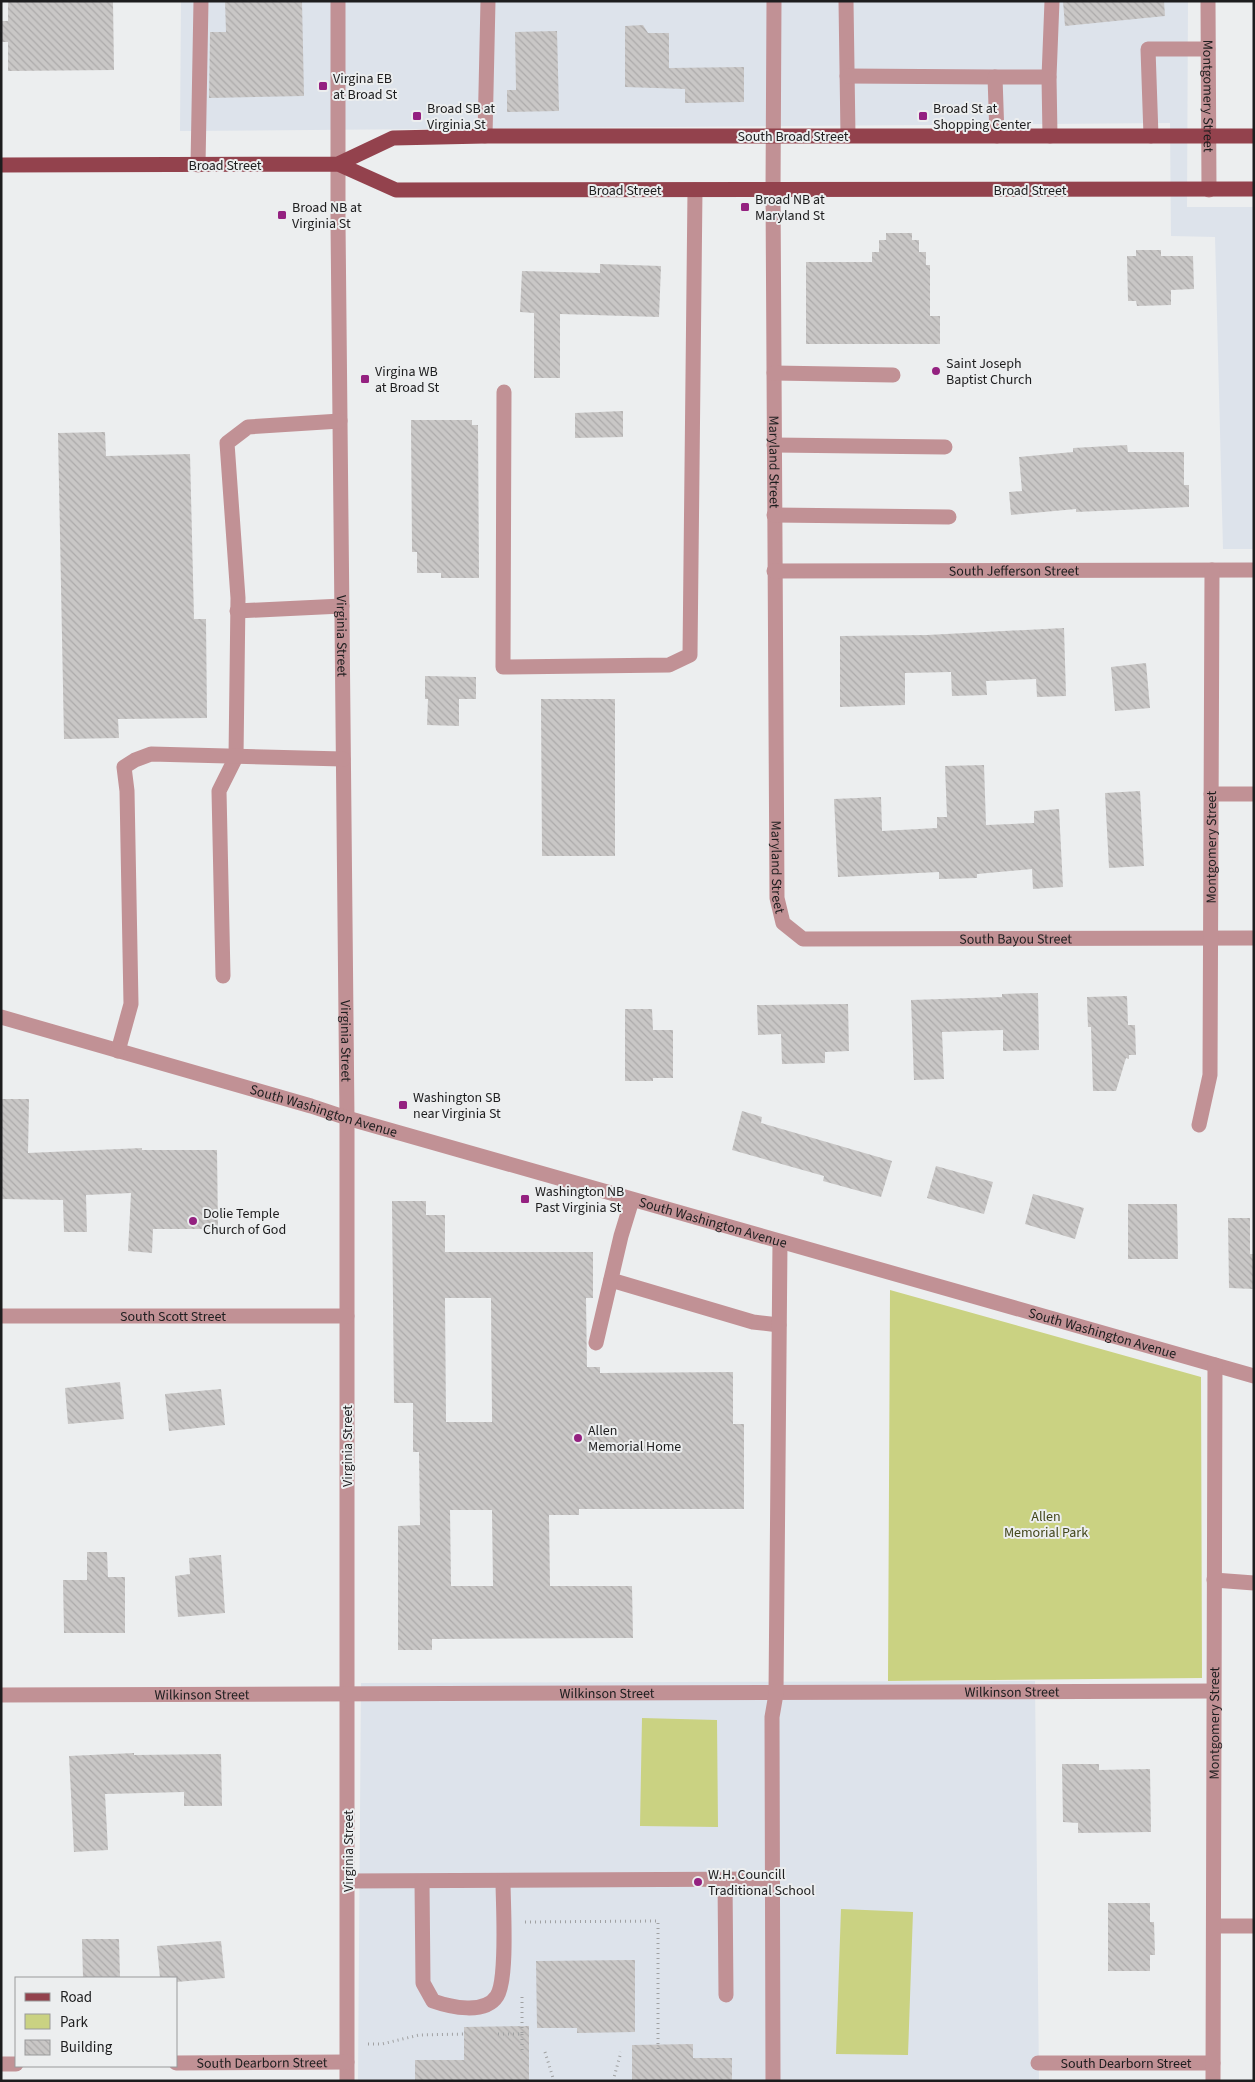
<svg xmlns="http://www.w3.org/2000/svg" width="1255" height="2082" viewBox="0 0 1255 2082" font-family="'Source Sans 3',sans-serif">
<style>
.built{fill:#dde3eb}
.green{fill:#cad282}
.building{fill:url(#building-back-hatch);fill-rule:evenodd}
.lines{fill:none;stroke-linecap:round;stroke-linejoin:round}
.path{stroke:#a0a1a2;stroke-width:3;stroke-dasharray:1 4;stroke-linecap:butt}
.minor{stroke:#c19195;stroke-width:15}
.major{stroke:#93424d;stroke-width:15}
.poi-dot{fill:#942180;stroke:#eceeef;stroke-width:2}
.labels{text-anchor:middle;stroke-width:4;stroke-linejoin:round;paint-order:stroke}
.poi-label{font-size:14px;fill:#1d1d1e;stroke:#eceeef;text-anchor:start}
.street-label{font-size:14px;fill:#1d1d1e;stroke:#eceeef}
.park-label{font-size:14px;fill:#43471c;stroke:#eceeef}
</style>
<defs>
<pattern id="building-back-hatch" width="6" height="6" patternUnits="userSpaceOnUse" patternTransform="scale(1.25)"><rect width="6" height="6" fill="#c9c7c6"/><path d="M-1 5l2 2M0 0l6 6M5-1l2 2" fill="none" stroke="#acaaaa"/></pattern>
</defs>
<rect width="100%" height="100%" fill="#eceeef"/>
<!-- built -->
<path class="built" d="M 181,1 L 1188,1 L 1187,207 L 1254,207 L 1254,549 L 1223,549 L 1215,237 L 1171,236 L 1170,123 L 180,131 Z
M 1035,1681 L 1039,2081 L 358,2081 L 361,1683 Z"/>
<!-- green -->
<path class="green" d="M 890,1290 L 1201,1377 L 1202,1678 L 888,1681 Z
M 642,1718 L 717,1720 L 718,1827 L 640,1826 Z
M 841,1909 L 913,1912 L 908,2055 L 836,2054 Z"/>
<!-- building -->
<path class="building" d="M 8,1 L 113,2 L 114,70 L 8,71 L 8,42 L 1,42 L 1,21 L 8,21 Z
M 225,1 L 302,1 L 304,96 L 209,98 L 210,32 L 226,32 Z
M 1063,1 L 1164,1 L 1165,16 L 1065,26 Z
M 643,25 L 648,33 L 669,33 L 669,68 L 744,67 L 744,102 L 685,103 L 685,89 L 625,87 L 625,26 Z
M 557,31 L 559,111 L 507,112 L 507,90 L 516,90 L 515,32 Z
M 886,233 L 912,233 L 912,240 L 919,240 L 919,252 L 926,252 L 926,265 L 930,265 L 930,316 L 940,316 L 940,344 L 806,344 L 806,262 L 872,262 L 872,252 L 879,252 L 879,240 L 886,240 Z
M 1136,250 L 1161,250 L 1161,256 L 1193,256 L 1194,289 L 1171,290 L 1171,305 L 1137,306 L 1136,301 L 1128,301 L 1127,256 L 1136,256 Z
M 600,264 L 661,266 L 659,317 L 560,314 L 560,378 L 534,378 L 534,313 L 520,312 L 522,271 L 600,273 Z
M 623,411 L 623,437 L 575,438 L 575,413 Z
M 411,420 L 472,420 L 472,425 L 478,425 L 479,578 L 441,578 L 441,573 L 417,573 L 417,552 L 412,552 Z
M 105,432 L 106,456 L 190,454 L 194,619 L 206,619 L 207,718 L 118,719 L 119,738 L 64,739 L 58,433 Z
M 1127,445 L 1128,452 L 1184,452 L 1184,485 L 1189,485 L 1189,507 L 1076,512 L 1076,509 L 1011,515 L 1009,492 L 1022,491 L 1019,457 L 1073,452 L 1073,448 Z
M 1064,628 L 1066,696 L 1037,697 L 1036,679 L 986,681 L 987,695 L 952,696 L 951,672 L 905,673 L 905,705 L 840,707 L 840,636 L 927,635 Z
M 1146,663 L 1150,708 L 1115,711 L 1111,667 Z
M 425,676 L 476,677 L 476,699 L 459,699 L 459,726 L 427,725 L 428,699 L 425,699 Z
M 541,699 L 615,699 L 615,856 L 542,856 Z
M 984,765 L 986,825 L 1034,823 L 1034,811 L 1059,809 L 1063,887 L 1033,889 L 1032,869 L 977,874 L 977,878 L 939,879 L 939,872 L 838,877 L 834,799 L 881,797 L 882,831 L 937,828 L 937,817 L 947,817 L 945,766 Z
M 1140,791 L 1144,866 L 1109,868 L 1105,793 Z
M 1038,993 L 1039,1050 L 1003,1051 L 1003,1030 L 942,1032 L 944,1079 L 914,1080 L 911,1000 L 1002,997 L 1002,994 Z
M 1127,996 L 1128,1025 L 1135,1025 L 1136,1055 L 1129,1055 L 1129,1059 L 1126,1058 L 1116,1091 L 1093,1091 L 1091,1027 L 1088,1027 L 1087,997 Z
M 848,1004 L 849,1051 L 825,1052 L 825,1063 L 782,1064 L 781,1034 L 758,1035 L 757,1005 Z
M 625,1009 L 652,1009 L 653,1030 L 673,1030 L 673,1078 L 653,1078 L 653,1081 L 625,1081 Z
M 1,1099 L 29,1099 L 28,1153 L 142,1148 L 142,1150 L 217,1150 L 218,1229 L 153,1229 L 152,1253 L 128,1251 L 131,1193 L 86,1195 L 87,1232 L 64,1232 L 63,1200 L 1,1199 Z
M 742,1111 L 762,1117 L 761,1123 L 892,1161 L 881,1197 L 823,1181 L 824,1176 L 732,1150 Z
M 936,1166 L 993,1182 L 984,1214 L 927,1198 Z
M 1033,1194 L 1084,1208 L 1075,1239 L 1025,1224 Z
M 392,1201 L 426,1201 L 426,1215 L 445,1215 L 445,1252 L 593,1252 L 593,1298 L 586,1298 L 587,1367 L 600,1367 L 600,1373 L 733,1372 L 733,1424 L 744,1424 L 744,1509 L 579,1509 L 579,1515 L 549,1515 L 550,1586 L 632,1586 L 633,1638 L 432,1639 L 432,1650 L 398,1650 L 398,1526 L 420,1525 L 419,1452 L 413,1452 L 413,1403 L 394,1403 ZM 445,1298 L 491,1298 L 492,1422 L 446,1422 ZM 450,1510 L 492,1510 L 493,1586 L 451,1586 Z
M 1128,1204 L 1177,1204 L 1178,1259 L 1128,1259 Z
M 1228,1218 L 1250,1218 L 1250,1254 L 1254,1254 L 1254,1289 L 1229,1288 Z
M 120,1382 L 124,1419 L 68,1424 L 65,1388 Z
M 221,1389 L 225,1425 L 169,1431 L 165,1394 Z
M 87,1552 L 107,1552 L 108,1577 L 125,1577 L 125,1633 L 64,1633 L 63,1580 L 87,1580 Z
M 221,1555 L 225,1613 L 178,1617 L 175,1576 L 190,1574 L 189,1558 Z
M 134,1753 L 134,1755 L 221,1754 L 222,1806 L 184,1806 L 184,1792 L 105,1794 L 108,1850 L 74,1852 L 69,1756 Z
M 1062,1764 L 1099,1764 L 1099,1770 L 1150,1769 L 1151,1832 L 1078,1833 L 1078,1823 L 1063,1822 Z
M 1108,1903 L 1150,1903 L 1150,1922 L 1154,1922 L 1155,1955 L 1150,1955 L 1150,1971 L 1108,1971 Z
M 82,1939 L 119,1939 L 120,1978 L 83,1978 Z
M 221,1941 L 225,1978 L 176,1982 L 176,1978 L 160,1978 L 157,1946 Z
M 635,1960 L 635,2032 L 577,2033 L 577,2028 L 537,2028 L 536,1961 Z
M 529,2026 L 529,2081 L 415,2081 L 415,2060 L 464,2060 L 464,2027 Z
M 693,2044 L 693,2058 L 732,2058 L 732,2081 L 632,2081 L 632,2045 Z"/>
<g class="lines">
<!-- path -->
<path class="path" d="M 525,1922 L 658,1921 L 658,2052
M 498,2034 L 522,2034 L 522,1993
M 522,2034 L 522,2052
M 368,2044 L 382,2044 L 419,2035 L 464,2034
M 545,2052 L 554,2081
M 613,2081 L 621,2052"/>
<!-- minor -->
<g class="minor">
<path id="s1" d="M 338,1 L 338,222 L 347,1118 L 347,2081"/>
<path id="s2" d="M 774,1 L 773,190 L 777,898 L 783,923 L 803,939 L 1254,938"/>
<path d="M 846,1 L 848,136"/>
<path id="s3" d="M 1208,1 L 1209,190"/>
<path d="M 847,76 L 995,77"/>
<path d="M 1049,77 L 1052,1"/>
<path d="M 485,136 L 488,1"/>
<path d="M 997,136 L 995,77 L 1049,77 L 1050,136"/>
<path d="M 1151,136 L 1148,49 L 1208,49"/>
<path d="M 198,165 L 201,1"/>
<path d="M 774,373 L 893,375"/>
<path d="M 504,392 L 503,667 L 669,665 L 690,655 L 695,190"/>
<path d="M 774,445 L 945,447"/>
<path d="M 774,515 L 949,517"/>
<path id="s4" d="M 774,571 L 1254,570"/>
<path d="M 237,611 L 342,606"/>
<path d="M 1211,794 L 1254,794"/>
<path d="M 223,976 L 219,791 L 236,757 L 238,598 L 227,443 L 248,427 L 340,421"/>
<path id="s5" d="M 1,1017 L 311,1106 L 347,1118 L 1254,1376"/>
<path d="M 118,1051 L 131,1004 L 127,791 L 124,767 L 135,760 L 151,754 L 343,759"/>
<path id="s6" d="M 1199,1125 L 1210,1075 L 1212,570"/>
<path d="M 611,1280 L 753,1322 L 779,1325"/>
<path id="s7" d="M 1,1316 L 347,1316"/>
<path d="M 596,1343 L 621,1236 L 632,1200"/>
<path d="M 1214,1580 L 1254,1583"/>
<path id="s8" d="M 1,1695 L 1213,1691"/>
<path d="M 725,1879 L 726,1995"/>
<path d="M 348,1881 L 773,1879"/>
<path d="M 422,1882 L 423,1983 L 433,2001 C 450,2007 485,2015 497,1996 C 508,1979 503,1904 503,1881"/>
<path d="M 1214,1926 L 1254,1926"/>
<path id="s9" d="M 176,2063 L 347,2062"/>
<path id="s10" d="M 1038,2063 L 1213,2063"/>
<path d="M 1,2064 L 16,2064"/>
<path d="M 773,2081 L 772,1717 L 776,1694 L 780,1242"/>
<path id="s11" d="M 1213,2081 L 1215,1365"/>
</g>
<!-- major -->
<path class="major" d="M 338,164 L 393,138 L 485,136 L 1254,136
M 1,165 L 338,164 L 396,190 L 1254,189"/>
</g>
<!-- markers -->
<g class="poi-dot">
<rect x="318" y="81" width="10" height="10" rx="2.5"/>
<rect x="412" y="111" width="10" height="10" rx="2.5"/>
<rect x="918" y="111" width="10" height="10" rx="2.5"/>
<rect x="740" y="202" width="10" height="10" rx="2.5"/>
<rect x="277" y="210" width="10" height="10" rx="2.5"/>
<circle cx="936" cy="371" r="5"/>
<rect x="360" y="374" width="10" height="10" rx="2.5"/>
<rect x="398" y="1100" width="10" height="10" rx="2.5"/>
<rect x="520" y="1194" width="10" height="10" rx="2.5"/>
<circle cx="193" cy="1221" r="5"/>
<circle cx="578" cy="1438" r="5"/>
<circle cx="698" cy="1882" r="5"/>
</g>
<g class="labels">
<!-- poi labels -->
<g class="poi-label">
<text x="333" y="83">Virgina EB<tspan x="333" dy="16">at Broad St</tspan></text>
<text x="427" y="113">Broad SB at<tspan x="427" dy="16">Virginia St</tspan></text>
<text x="933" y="113">Broad St at<tspan x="933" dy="16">Shopping Center</tspan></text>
<text x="755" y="204">Broad NB at<tspan x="755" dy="16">Maryland St</tspan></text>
<text x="292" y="212">Broad NB at<tspan x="292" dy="16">Virginia St</tspan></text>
<text x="946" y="368">Saint Joseph<tspan x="946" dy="16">Baptist Church</tspan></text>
<text x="375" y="376">Virgina WB<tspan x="375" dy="16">at Broad St</tspan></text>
<text x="413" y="1102">Washington SB<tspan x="413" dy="16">near Virginia St</tspan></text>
<text x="535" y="1196">Washington NB<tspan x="535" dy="16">Past Virginia St</tspan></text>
<text x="203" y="1218">Dolie Temple<tspan x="203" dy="16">Church of God</tspan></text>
<text x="588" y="1435">Allen<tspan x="588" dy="16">Memorial Home</tspan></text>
<text x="708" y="1879">W.H. Councill<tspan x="708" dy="16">Traditional School</tspan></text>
</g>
<!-- street labels -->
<g class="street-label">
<text dy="5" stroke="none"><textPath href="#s3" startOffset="95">Montgomery Street</textPath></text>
<text x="793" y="141">South Broad Street</text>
<text x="225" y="170">Broad Street</text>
<text x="625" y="195">Broad Street</text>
<text x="1030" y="195">Broad Street</text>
<text dy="5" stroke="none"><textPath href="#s2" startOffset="461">Maryland Street</textPath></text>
<text dy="5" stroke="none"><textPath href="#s4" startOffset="240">South Jefferson Street</textPath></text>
<text dy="5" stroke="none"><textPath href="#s1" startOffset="635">Virginia Street</textPath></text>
<text dy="5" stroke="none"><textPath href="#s6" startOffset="279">Montgomery Street</textPath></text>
<text dy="5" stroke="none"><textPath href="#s2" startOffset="866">Maryland Street</textPath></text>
<text dy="5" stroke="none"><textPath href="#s2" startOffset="1161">South Bayou Street</textPath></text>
<text dy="5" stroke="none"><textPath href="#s1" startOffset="1040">Virginia Street</textPath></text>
<text dy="5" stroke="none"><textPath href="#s5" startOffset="336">South Washington Avenue</textPath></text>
<text dy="5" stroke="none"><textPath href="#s5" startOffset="741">South Washington Avenue</textPath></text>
<text dy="5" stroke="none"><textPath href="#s7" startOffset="172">South Scott Street</textPath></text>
<text dy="5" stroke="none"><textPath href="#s5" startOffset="1146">South Washington Avenue</textPath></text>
<text transform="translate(347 1446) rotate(-90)" y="5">Virginia Street</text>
<text dy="5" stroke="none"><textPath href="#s8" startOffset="1011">Wilkinson Street</textPath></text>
<text dy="5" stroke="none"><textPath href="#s8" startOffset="606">Wilkinson Street</textPath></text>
<text dy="5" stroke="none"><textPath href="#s8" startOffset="201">Wilkinson Street</textPath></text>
<text dy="5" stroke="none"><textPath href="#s11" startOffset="358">Montgomery Street</textPath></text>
<text transform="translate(348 1851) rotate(-90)" y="5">Virginia Street</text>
<text dy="5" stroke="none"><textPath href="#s9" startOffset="86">South Dearborn Street</textPath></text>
<text dy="5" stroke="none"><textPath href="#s10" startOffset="88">South Dearborn Street</textPath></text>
</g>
<!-- park labels -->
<g class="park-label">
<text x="1046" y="1521">Allen<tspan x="1046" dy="16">Memorial Park</tspan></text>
</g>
</g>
<!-- border -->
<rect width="1255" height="2082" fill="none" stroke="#1d1d1e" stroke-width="5"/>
<!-- legend -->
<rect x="15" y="1977" width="162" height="90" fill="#eceeef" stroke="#999a9b"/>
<rect x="25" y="1993" width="25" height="8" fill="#93424d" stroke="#999a9b"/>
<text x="60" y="2002" font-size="15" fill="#1d1d1e">Road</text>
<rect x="25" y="2014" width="25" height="15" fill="#cad282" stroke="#999a9b"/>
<text x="60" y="2027" font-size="15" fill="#1d1d1e">Park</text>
<rect x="25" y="2040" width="25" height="15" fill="url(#building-back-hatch)" stroke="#999a9b"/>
<text x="60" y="2052" font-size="15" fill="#1d1d1e">Building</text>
</svg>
